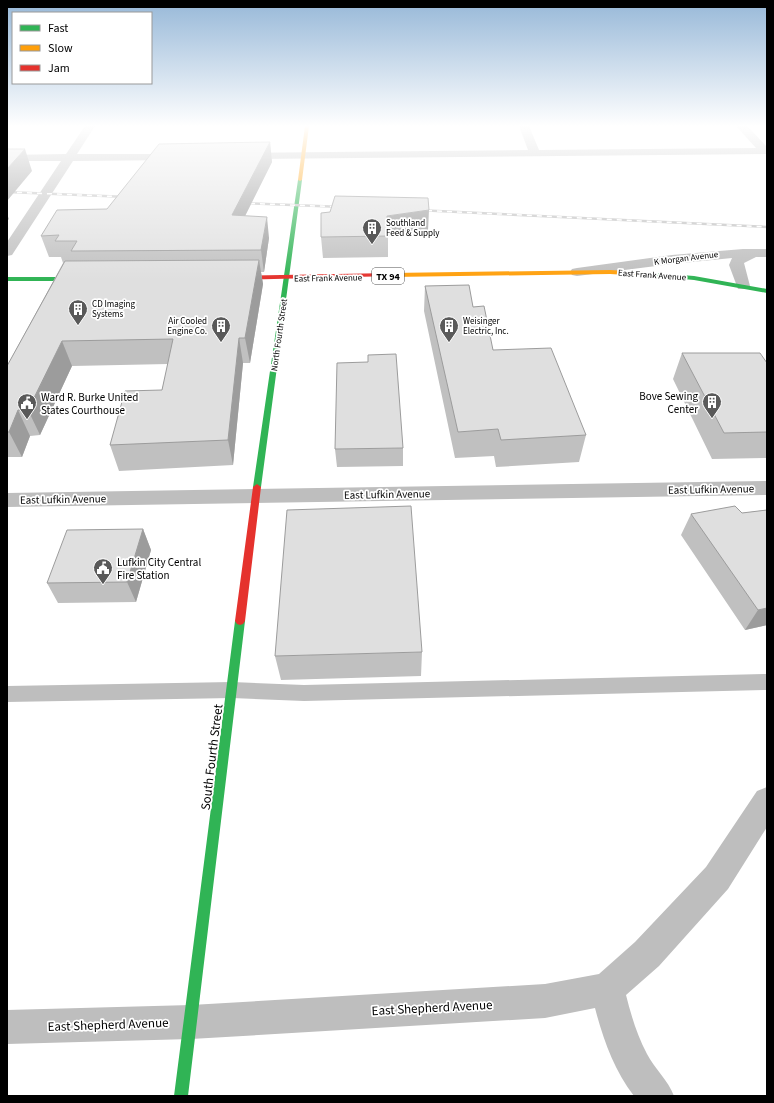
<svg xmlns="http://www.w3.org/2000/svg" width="774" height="1103" viewBox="0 0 774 1103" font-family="'Source Sans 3',sans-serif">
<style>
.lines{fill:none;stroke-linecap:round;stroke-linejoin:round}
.lane{fill:#bebebe;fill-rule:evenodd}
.street{fill:#bebebe;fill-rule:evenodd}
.fast{fill:#30b455;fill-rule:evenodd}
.slow{fill:#ff9f0a;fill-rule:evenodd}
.jam{fill:#e5322d;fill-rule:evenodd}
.rail-casing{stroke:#bebebe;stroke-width:2.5}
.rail{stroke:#fff;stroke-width:1.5;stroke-dasharray:5;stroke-linecap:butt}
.wall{fill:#c0c0c0}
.shaded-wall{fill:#9c9c9c}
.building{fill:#dfdfdf;stroke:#9c9c9c}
.labels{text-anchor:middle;stroke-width:3.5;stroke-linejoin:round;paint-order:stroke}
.far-poi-label{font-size:9px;fill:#000;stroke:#fff;text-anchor:start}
.far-street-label{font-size:9px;fill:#000;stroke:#fff}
.shield{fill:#fff;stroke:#4c4c4c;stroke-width:1}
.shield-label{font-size:10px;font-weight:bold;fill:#000}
.poi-label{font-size:11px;fill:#000;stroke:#fff;text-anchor:start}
.street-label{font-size:11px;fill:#000;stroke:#fff}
.near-street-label{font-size:13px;fill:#000;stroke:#fff}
</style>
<rect width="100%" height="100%" fill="#fff"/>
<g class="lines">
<!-- lane -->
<path class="lane" d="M 767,674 L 767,690 L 304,701 L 232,698 L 7,702 L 7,686 L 232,682 L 304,685 Z"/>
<!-- street -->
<path class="street" d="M 85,126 L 95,126 L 77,154 L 178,154 L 184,157 L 178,160 L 73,161 L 12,255 L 7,256 L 7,242 L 61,161 L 7,161 L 7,155 L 66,154 Z
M 519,126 L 529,126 L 539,150 L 756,148 L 736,126 L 747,126 L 767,147 L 767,154 L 242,159 L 236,156 L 242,153 L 528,150 Z
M 743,249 L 767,249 L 767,257 L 756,257 L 744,263 L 750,286 L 748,289 L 738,289 L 729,265 L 732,258 L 672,264 L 577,276 L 572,275 L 570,272 L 572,269 L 577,268 L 672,255 Z
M 767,481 L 767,495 L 7,507 L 7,493 Z
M 767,787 L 767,827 L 728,889 L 659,966 L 626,995 C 631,1015 637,1035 647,1054 C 655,1069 668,1080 674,1096 L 634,1096 C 614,1070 603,1039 595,1008 L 545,1018 L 191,1039 L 7,1044 L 7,1010 L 191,1005 L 545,984 L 599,974 L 635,942 L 706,867 L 757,791 Z"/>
<!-- fast -->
<path class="fast" d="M 300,179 L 302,180 L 261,487 L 257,490 L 253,487 L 298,180 Z
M 644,272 L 694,276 L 767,289 L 767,293 L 694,280 L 642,275 L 642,273 Z
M 7,277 L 85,277 L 88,279 L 85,281 L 7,281 Z
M 240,617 L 243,618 L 245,621 L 188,1096 L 174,1096 L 235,621 L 237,618 Z"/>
<!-- slow -->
<path class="slow" d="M 305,126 L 309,126 L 302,180 L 300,181 L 298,180 Z
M 610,270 L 644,272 L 647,274 L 644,276 L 610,274 L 391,277 L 388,275 L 391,273 Z"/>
<!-- jam -->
<path class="jam" d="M 391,273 L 393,274 L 393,276 L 232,280 L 229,278 L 232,276 Z
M 257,484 L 261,487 L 245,621 L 243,624 L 240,625 L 237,624 L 235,621 L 253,487 Z"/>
<!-- rail casing -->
<g class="rail-casing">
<path id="rail" d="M 7,192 L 128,197
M 240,203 L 343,207
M 417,210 L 767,227"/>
</g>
<!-- rail -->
<use href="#rail" class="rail"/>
</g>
<!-- wall -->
<path class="wall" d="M 270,142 L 272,162 L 245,216 L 269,238 L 264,272 L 261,272 L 263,284 L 250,363 L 243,363 L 233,465 L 119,471 L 110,445 L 162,390 L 168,364 L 72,366 L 40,435 L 30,436 L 22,457 L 7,457 L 7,366 L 63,263 L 61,257 L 49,257 L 41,236 L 107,209 Z
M 428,231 L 388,236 L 388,257 L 323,258 L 321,237 Z
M 425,286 L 473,307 L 493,350 L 586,435 L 579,462 L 496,467 L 494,456 L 455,458 L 424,311 Z
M 682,353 L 767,363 L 767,458 L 712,459 L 673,379 Z
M 403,448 L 403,466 L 337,467 L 335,449 Z
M 767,510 L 767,625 L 745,630 L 681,535 L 691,514 L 742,513 Z
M 143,529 L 151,550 L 136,602 L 58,603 L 47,583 Z
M 422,652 L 421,676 L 281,680 L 275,656 Z"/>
<!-- shaded-wall -->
<path class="shaded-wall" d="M 270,142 L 272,162 L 235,236 L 232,215 Z
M 25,149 L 32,171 L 7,201 L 7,169 Z
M 429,210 L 428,231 L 388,236 L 387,216 Z
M 7,214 L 9,219 L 7,221 Z
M 267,217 L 269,238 L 264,272 L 261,250 Z
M 259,260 L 263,284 L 250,363 L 245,338 Z
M 239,338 L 243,363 L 233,465 L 228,440 Z
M 62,341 L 72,366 L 40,435 L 28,410 Z
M 18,410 L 30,436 L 22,457 L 9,432 Z
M 143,529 L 151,550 L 136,602 L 127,582 Z
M 767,608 L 767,625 L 745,630 L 758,610 Z"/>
<!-- building -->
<path class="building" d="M 270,142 L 232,215 L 267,217 L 261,250 L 71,251 L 77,241 L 55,241 L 59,235 L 41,236 L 57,210 L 107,209 L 159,144 Z
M 7,149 L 25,149 L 7,169 Z
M 335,196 L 428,198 L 429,210 L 387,216 L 388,236 L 321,237 L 321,213 L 330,212 Z
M 259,260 L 245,338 L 239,338 L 228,440 L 110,445 L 125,391 L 162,390 L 173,339 L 62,341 L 28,410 L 18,410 L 9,432 L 7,432 L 7,366 L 65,261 Z
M 469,285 L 473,307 L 484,306 L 493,350 L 551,348 L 586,435 L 501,440 L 498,429 L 458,432 L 425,286 Z
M 682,353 L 760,353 L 767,363 L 767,432 L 724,433 Z
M 396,354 L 403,448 L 335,449 L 337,363 L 368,362 L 368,355 Z
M 411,506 L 422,652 L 275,656 L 287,510 Z
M 735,506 L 742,513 L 767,510 L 767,608 L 758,610 L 691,514 Z
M 143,529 L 127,582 L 47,583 L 67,530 Z"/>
<!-- sky -->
<linearGradient id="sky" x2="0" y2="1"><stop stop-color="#97b8d8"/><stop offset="0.45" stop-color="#fff"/><stop offset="1" stop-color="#fff" stop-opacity="0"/></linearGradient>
<rect width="774" height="280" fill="url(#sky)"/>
<!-- icons -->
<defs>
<g id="building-pin" transform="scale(1)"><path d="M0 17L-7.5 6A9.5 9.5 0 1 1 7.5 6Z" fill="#595959" stroke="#fff"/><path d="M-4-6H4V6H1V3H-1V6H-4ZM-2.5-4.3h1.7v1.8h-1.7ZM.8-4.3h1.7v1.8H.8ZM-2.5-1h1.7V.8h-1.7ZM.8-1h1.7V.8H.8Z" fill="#fff"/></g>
<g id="civic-pin" transform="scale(1)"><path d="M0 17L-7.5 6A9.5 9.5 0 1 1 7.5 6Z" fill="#595959" stroke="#fff"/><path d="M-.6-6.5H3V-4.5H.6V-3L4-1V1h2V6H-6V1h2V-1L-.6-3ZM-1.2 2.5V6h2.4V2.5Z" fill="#fff"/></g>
</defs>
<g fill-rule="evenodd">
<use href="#building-pin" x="372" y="228"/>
<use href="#building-pin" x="78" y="309"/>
<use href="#building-pin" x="221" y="326"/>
<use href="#building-pin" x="449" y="326"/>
<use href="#building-pin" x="712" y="402"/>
<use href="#civic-pin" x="27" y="403"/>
<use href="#civic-pin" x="103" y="568"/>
</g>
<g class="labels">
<!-- far-poi labels -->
<g class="far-poi-label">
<text x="386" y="226">Southland<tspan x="386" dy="10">Feed &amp; Supply</tspan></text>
<text x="92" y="307">CD Imaging<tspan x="92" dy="10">Systems</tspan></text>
<text x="207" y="324" text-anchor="end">Air Cooled<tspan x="207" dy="10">Engine Co.</tspan></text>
<text x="463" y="324">Weisinger<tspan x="463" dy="10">Electric, Inc.</tspan></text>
</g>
<!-- far-street labels -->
<g class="far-street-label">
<text transform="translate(686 258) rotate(-7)" y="3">K Morgan Avenue</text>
<text transform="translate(652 275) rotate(4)" y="3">East Frank Avenue</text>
<text transform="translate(328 278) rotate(-1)" y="3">East Frank Avenue</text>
<text transform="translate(279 335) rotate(-82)" y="3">North Fourth Street</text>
</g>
<!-- shield labels -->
<rect class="shield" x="372" y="268" width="32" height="16" rx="3"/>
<g class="shield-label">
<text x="388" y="280">TX 94</text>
</g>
<!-- poi labels -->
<g class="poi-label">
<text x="698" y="400" text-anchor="end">Bove Sewing<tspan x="698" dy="13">Center</tspan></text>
<text x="41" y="401">Ward R. Burke United<tspan x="41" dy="13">States Courthouse</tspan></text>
<text x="117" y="566">Lufkin City Central<tspan x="117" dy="13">Fire Station</tspan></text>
</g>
<!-- street labels -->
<g class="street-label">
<text transform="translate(711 489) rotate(-1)" y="4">East Lufkin Avenue</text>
<text transform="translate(387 494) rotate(-1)" y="4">East Lufkin Avenue</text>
<text transform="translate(63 499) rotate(-1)" y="4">East Lufkin Avenue</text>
</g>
<!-- near-street labels -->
<g class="near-street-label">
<text transform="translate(211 757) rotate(-83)" y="5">South Fourth Street</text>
<text transform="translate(432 1007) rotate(-3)" y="5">East Shepherd Avenue</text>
<text transform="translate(108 1024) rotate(-2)" y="5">East Shepherd Avenue</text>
</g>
</g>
<!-- border -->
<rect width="774" height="1103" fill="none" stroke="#000000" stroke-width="16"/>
<!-- legend -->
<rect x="12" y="12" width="140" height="72" fill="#ffffff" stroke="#999999"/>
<rect x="20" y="25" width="20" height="6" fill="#30b455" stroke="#999999"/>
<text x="48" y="32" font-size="12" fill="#000000">Fast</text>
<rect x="20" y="45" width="20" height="6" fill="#ff9f0a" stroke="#999999"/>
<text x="48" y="52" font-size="12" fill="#000000">Slow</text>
<rect x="20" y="65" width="20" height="6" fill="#e5322d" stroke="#999999"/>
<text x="48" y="72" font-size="12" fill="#000000">Jam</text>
</svg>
